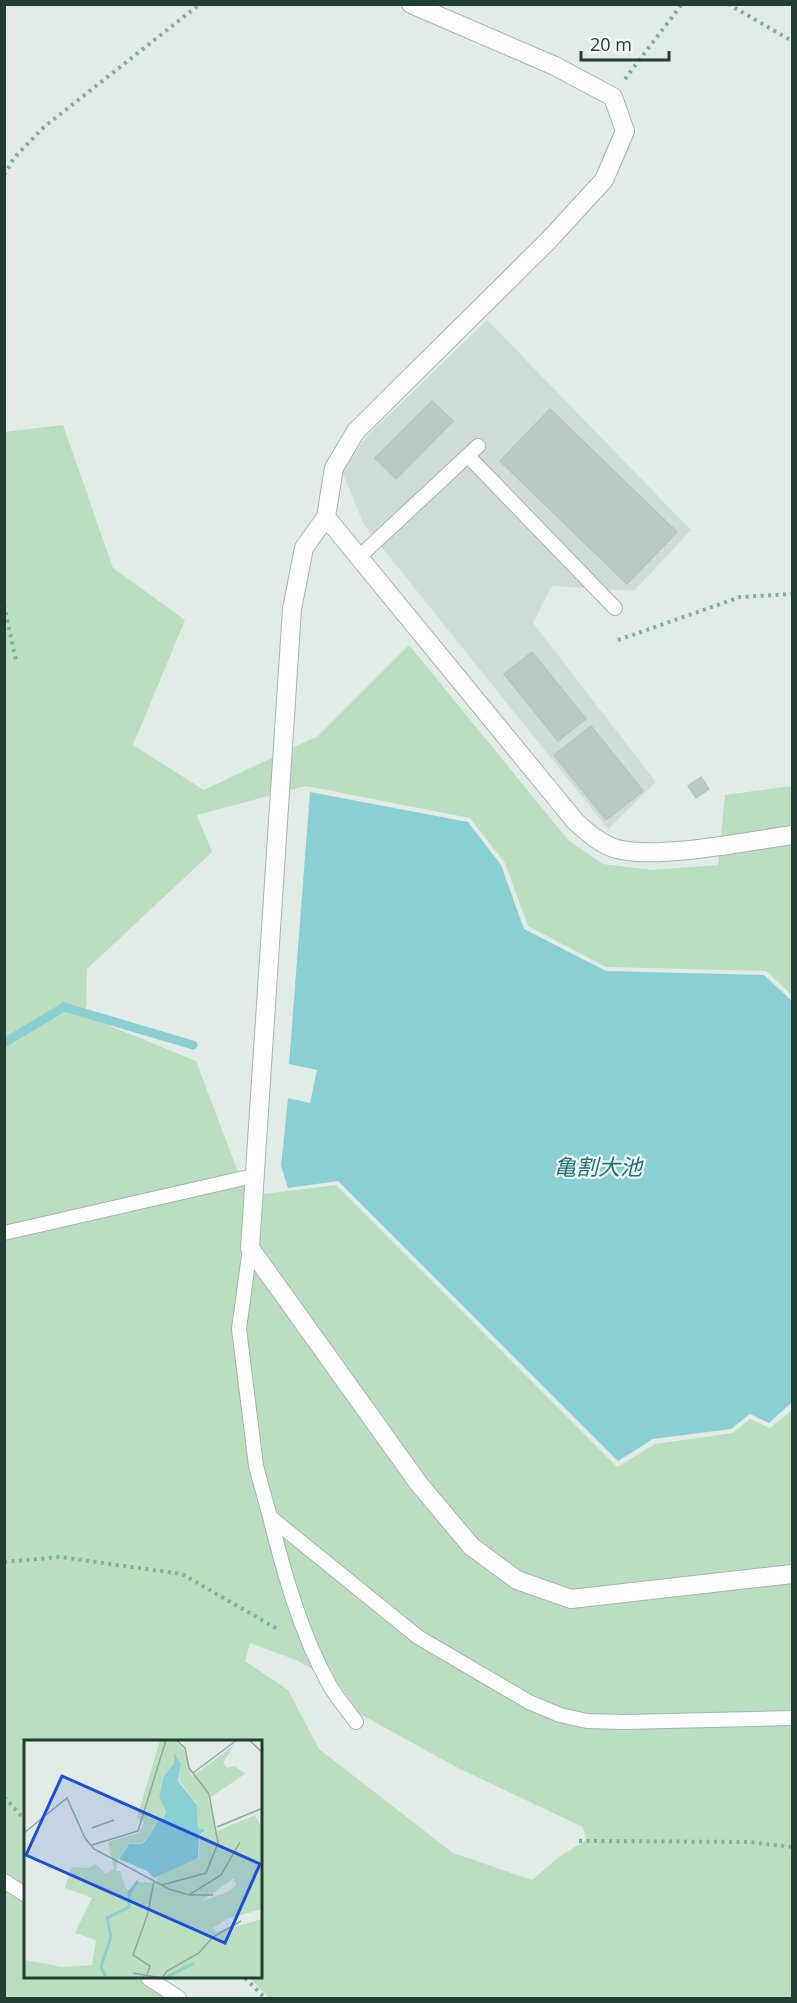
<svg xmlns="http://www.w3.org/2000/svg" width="797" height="2003" viewBox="0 0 797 2003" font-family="'Open Sans','Noto Sans JP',sans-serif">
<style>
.built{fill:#d0dcd6}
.green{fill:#bbdec0;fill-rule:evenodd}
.water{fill:#8acfd2}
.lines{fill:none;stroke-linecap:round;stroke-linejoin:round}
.stream{stroke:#8acfd2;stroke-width:9}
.building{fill:#bacac2;stroke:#b5c6bd;stroke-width:1.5}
.lane-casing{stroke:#a5b4ad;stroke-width:16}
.street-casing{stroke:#a5b4ad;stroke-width:20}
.path{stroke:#82b09d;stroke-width:4;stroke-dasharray:3 4.5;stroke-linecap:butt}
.lane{stroke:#fff;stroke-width:14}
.street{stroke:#fff;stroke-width:18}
.labels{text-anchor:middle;stroke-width:4.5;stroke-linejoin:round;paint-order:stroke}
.water-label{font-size:22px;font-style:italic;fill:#1b757a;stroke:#f3f9f5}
.inset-river{fill:none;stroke:#8acfd2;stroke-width:3}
.inset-road{fill:none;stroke:#95a69f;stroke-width:1.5}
.view{fill:#1d4ed8;fill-opacity:0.15;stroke:#1d4ed8;stroke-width:3}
.inset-edge{fill:none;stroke:#223e33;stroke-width:3}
</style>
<rect width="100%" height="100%" fill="#e2ece7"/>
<!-- built -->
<path class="built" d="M 487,320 L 691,530 L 634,591 L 552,586 L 533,623 L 656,782 L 608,829 L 364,525 L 342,471 L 367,436 Z"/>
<!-- green -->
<path class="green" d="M 63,425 L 113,568 L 185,620 L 133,745 L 204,790 L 318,736 L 409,645 L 569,841 L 603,864 L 652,870 L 718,865 L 725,795 L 792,786 L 792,995 L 766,971 L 606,967 L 528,926 L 505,863 L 470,818 L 306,786 L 197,815 L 212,852 L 87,969 L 86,1016 L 196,1061 L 247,1196 L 336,1185 L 617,1467 L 655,1444 L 733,1433 L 750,1419 L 770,1428 L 792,1410 L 792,1998 L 269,1998 L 250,1978 L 261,1978 L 261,1742 L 26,1742 L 26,1978 L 160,1978 L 172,1998 L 5,1998 L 4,432 ZM 250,1643 L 296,1660 L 339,1684 L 360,1714 L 460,1769 L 583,1827 L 586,1840 L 559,1857 L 532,1880 L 453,1853 L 319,1749 L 288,1690 L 245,1661 Z"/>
<!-- water -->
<path class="water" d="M 310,792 L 468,822 L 501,865 L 524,929 L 606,971 L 764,975 L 792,1001 L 792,1402 L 769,1423 L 750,1414 L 731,1429 L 653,1439 L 618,1461 L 338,1181 L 288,1188 L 281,1166 L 288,1098 L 310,1103 L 317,1070 L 289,1064 Z"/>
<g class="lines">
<!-- stream -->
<path class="stream" d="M 4,1043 L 64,1007 L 193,1045"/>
</g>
<!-- building -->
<path class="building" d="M 432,401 L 453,421 L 396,479 L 375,458 Z
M 550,409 L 677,532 L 627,584 L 500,461 Z
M 532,652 L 586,719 L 558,741 L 504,674 Z
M 591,726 L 643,791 L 606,820 L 554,755 Z
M 701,777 L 709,789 L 696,798 L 688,786 Z"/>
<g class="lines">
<!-- lane casing -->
<g class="lane-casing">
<path id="lane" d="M 468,456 L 615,608
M 359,557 L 478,446
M 4,1233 L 253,1176
M 250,1248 L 239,1329 L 256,1466 L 270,1517 L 418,1637 L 529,1702 L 560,1715 L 587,1721 L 624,1722 L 792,1718
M 270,1517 C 284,1573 301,1634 329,1684 C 336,1697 347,1709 356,1722
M 4,1881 L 26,1895
M 148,1978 L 179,1998"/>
</g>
<!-- street casing -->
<g class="street-casing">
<path id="street" d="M 411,4 L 555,66 L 613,97 L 625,131 L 604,180 L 548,241 L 356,431 L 334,468 L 326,517 L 304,548 L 292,609 L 250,1248 L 419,1484 L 471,1546 L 517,1580 L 571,1599 L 792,1574
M 326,517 L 575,821 C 588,833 600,844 617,849 C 658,860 748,841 792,835"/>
</g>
<!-- path -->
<path class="path" d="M 728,4 L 792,41
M 625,79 L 682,4
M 4,175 L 14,158 L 44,127 L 200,4
M 4,605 L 16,661
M 618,640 L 740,597 L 792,594
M 4,1562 L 60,1557 L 182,1574 L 279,1630
M 4,1797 L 26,1821
M 579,1841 L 749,1842 L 792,1847
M 245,1978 L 265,1998"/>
<!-- lane -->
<use href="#lane" class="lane"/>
<!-- street -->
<use href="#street" class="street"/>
</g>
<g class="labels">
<!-- water labels -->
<g class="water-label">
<text x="598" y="1175">亀割大池</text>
</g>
</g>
<!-- overview -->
<g transform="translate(24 1740)">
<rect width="238" height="238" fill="#e2ece7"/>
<path d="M 136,0 L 149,0 L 160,9 L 168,37 L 210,5 L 199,23 L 203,28 L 211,26 L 221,34 L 184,59 L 193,91 L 231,75 L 238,88 L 238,169 L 203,179 L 189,188 L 192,192 L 238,179 L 238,238 L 0,238 L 0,220 L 39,227 L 68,225 L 72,200 L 51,193 L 68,158 L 41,148 L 47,127 L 64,128 L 72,124 L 82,134 L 90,129 L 84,102 L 115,93 L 120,82 L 113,78 ZM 150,12 L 157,25 L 155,41 L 173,64 L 174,88 L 183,90 L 176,95 L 175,118 L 135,134 L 132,143 L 116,142 L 107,151 L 102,149 L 96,131 L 92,131 L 94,119 L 104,104 L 117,103 L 125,97 L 132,82 L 139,79 L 142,72 L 135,57 L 140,36 L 150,23 ZM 210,138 L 212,145 L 206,151 L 176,162 Z" fill="#bbdec0" fill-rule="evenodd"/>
<path d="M 150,12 L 157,25 L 154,41 L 173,65 L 174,88 L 182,90 L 175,95 L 174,118 L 130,138 L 123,131 L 95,119 L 105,104 L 118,104 L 125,97 L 133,82 L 139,79 L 142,72 L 135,57 L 140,36 L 150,23 Z" fill="#8acfd2"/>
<path class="inset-river" d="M 82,238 L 77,227 L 87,197 L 83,178 L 105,167 L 105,153 L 114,141M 141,238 L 170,223"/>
<path class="inset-road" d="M 225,0 L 239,13M 169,33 L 213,0M 193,87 L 239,68M 68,88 L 90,80M 0,93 L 43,58 L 61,98 L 70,109 L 145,149 L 165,155 L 197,135 L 216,102M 68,105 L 114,91 L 142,0M 138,145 L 182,133 L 194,103 L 185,54 L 165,28 L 161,8 L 152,0M 165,155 L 189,155M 109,233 L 138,238 L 143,231 L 175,213 L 189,197 L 217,181M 123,234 L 126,226 L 109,215 L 123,176 L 130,141"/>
<path class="view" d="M 38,36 L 236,124 L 201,203 L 2,115 Z"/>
<rect width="238" height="238" class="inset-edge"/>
</g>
<!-- border -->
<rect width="797" height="2003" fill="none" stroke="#223e33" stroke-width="12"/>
<!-- scale -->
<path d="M581 51v9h88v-9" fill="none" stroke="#223e33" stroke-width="3"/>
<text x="590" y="51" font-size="18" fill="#223e33" stroke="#f3f9f5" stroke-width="4.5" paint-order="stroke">20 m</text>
</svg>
